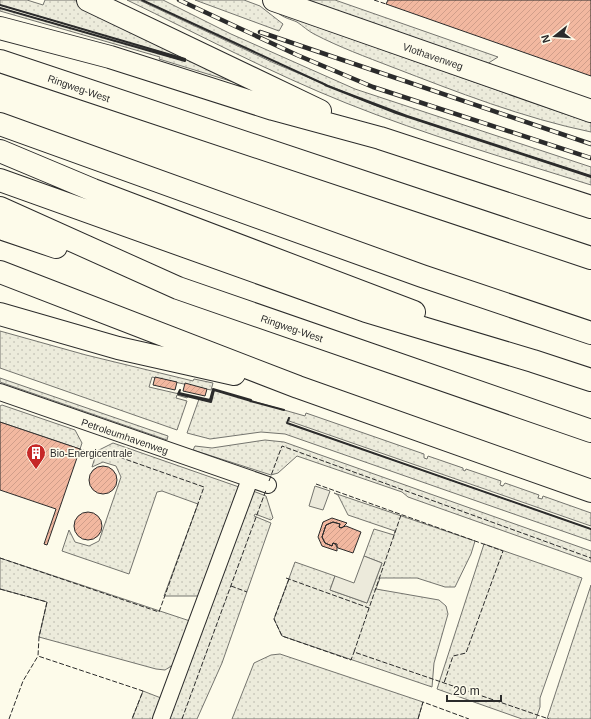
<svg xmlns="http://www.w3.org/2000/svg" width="591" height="719" viewBox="0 0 591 719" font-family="Helvetica,sans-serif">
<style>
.grass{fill:url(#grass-dots);stroke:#74746e}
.parking{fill:#eceadb;stroke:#74746e}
.building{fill:url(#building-hatch);stroke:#2b2b2b}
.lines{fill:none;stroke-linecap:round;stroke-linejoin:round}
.minor-casing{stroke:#2b2b2b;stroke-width:18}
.secondary-casing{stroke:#2b2b2b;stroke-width:24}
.motorway-casing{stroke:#2b2b2b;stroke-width:24}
.minor{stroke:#fdfbea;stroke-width:16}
.secondary{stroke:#fdfbea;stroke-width:22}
.motorway{stroke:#fdfbea;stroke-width:22}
.rail-casing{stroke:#2b2b2b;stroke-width:4.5}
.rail{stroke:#fdfbea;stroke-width:3;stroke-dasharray:9;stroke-linecap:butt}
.fence{stroke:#2b2b2b;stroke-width:1;stroke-dasharray:5 2;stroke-linecap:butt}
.wall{stroke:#2b2b2b;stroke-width:2}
.labels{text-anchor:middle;stroke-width:3;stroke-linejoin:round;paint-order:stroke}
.street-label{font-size:10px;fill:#2b2b2b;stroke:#fdfbea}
.poi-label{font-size:10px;fill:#2b2b2b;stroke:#fdfbea;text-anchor:start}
</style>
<defs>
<pattern id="grass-dots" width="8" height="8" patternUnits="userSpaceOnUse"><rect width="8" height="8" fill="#ecebdb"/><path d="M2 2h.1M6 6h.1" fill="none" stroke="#cbcabc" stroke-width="1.8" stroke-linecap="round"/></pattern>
<pattern id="building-hatch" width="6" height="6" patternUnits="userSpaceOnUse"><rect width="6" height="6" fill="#f2b8a0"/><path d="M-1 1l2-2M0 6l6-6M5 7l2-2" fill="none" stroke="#d09e8a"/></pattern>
</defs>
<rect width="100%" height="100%" fill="#fdfbea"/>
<!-- grass -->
<path class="grass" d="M 0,0 L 27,0 L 43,5 L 45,0 L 74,0 L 253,88 L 159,59 L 160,57 L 0,11 L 0,8 L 185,61 L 185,59 L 0,5 Z
M 127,0 L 139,0 L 274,63 L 374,105 L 591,177 L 591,185 C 509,159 426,135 346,103 C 271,73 200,35 127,0 Z
M 142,0 L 163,0 L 231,34 L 355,89 L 591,167 L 591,176 C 524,153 456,135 390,110 C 305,78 224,39 142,0 Z
M 195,0 L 244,0 L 260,6 L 283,24 L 279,31 Z
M 305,0 L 335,0 L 498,57 L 487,64 Z
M 278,13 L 591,123 L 591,132 C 523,118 457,92 392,67 C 366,57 339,47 314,34 C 308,31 303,26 297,22 C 290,19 284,18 278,13 Z
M 0,331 L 86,355 L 193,381 L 194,379 L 213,383 L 211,390 L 152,377 L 149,387 L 188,396 L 187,398 L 177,395 L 176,398 L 187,401 L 177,430 L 0,368 Z
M 0,378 L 168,436 L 167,440 L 0,382 Z
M 214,390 L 305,416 L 306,413 L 424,454 L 424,458 L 427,459 L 428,456 L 463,468 L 463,470 L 465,471 L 466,469 L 501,481 L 500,485 L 503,486 L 505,483 L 539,495 L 538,498 L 542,499 L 543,496 L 591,513 L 591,526 L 289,421 L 289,417 L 287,423 L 591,529 L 591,541 L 285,434 L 261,432 L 210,439 L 187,433 L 199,399 L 211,402 Z
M 2,405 L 75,430 L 82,443 L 80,449 L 0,422 L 0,406 Z
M 265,440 L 284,442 L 591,551 L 591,562 L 408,497 L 402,492 L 297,456 L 278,473 L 271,475 L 193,450 L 195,446 L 212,448 Z
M 113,443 L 239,487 L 199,596 L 164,596 L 198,504 L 162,491 L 157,492 L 129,574 L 62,551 L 69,530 L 75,542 L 89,546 L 99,541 L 121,477 L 116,466 L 103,462 L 92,467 L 97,451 Z
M 253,491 L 266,496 L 273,518 L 271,520 L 255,514 L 254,516 L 271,523 L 222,663 L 197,719 L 168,719 Z
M 334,493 L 475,541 L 471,554 L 455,587 L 445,587 L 417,578 L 380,578 L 376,589 L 439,600 L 446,606 L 448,614 L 434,663 L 432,687 L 282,636 L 274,619 L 295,562 L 335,576 L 330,590 L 367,603 L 382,563 L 364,556 L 374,529 L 394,535 L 395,531 L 348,515 L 338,495 Z
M 484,544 L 582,578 L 540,698 L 540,707 L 536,719 L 522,719 L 437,689 Z
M 0,558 L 190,621 L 173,665 L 165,670 L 156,669 L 39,637 L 47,602 L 0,589 Z
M 591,585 L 591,719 L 547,719 Z
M 280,654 L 423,702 L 418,719 L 232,719 L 254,663 L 271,655 Z
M 143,691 L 161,698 L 153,719 L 132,719 Z"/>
<!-- parking -->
<path class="parking" d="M 315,486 L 330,491 L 323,510 L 309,506 Z
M 364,556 L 382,563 L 367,603 L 330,590 L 335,576 L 354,583 Z"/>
<!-- building -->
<path class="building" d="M 388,0 L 591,0 L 591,76 L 386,4 Z
M 155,377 L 177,382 L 175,390 L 153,385 Z
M 185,383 L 207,389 L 205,396 L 183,391 Z
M 0,422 L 80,449 L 47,545 L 44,544 L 56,509 L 0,490 Z
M89 480a14 14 0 1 1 28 0a14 14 0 1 1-28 0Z
M74 526a14 14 0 1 1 28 0a14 14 0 1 1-28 0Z
M 332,518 L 347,523 L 342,528 L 339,527 L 340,524 L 333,522 L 326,525 L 322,537 L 325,543 L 332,546 L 333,543 L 337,544 L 337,551 L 322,546 L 318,537 L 323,522 Z
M 333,522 L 340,524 L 339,527 L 340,528 L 346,526 L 361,532 L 353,553 L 338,548 L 335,544 L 333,543 L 332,546 L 325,543 L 322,537 L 326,525 Z"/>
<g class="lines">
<!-- minor casing -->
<g class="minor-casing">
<path id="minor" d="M 0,392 L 268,485
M 161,719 L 250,479"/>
</g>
<!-- secondary casing -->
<g class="secondary-casing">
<path id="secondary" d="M 274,0 L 591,111"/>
</g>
<!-- motorway casing -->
<g class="motorway-casing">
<path id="motorway" d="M 88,0 L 320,111
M 0,28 L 110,57 L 273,109 L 380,138 L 591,207
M 0,61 L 591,258
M 0,124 L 422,276 L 591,333
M 0,151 L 93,190 L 414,312
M 0,180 L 366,311 L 533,361 L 591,380
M 0,208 L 178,288 L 591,431
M 0,228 L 56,247
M 0,272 L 298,387 L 591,491
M 0,314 L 118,348 L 234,374"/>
</g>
<!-- minor -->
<use href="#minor" class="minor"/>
<!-- secondary -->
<use href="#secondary" class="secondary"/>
<!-- motorway -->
<use href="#motorway" class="motorway"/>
<!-- rail casing -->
<g class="rail-casing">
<path id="rail" d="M 179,0 L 297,55 L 373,87 L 591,158
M 260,32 L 591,144"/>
</g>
<!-- rail -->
<use href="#rail" class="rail"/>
<!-- fence -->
<path class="fence" d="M 374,0 L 386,4
M 269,481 L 282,446 L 591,558
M 316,484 L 503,551 L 466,653 L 453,656 L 444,683
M 401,515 L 354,652 L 549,719
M 0,558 L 159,612 L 204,487 L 102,451 L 100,456 L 80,449
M 286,578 L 369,608
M 289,579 L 274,619 L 282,636 L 351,660 L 354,652
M 231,586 L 247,592
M 0,589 L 47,602 L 39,637 L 38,656 L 143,691 L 132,719
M 9,719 L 23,681 L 38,656
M 182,719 L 266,490
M 418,719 L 423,702 L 469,719"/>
<!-- wall -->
<path class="wall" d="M 142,0 L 326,85
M 0,5 L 185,59 L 185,61 L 0,8
M 591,176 L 407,116 L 325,85 L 396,113 L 591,177
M 213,389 L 251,400 L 251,401 L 214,390 L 211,402 L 178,394 L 180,390 L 179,393 L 210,400 Z
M 250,401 L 284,410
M 289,418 L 287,423 L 591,529"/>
</g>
<!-- icons -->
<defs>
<g id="building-pin" transform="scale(1)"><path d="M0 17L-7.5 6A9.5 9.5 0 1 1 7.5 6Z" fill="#c62828" stroke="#fdfbea"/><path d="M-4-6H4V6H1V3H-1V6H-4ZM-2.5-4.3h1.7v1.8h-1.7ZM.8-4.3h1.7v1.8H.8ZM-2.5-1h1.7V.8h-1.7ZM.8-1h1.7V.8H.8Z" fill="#fff"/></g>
</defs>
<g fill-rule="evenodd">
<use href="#building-pin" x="36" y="453"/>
</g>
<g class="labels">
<!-- street labels -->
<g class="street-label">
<text transform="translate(433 56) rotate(19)" y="4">Vlothavenweg</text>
<text transform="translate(79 88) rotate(19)" y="4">Ringweg-West</text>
<text transform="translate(292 328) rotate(19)" y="4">Ringweg-West</text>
<text transform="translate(125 436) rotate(19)" y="4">Petroleumhavenweg</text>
</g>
<!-- poi labels -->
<g class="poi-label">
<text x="50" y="457">Bio-Energicentrale</text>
</g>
</g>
<!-- north arrow -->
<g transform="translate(555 36) rotate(253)" stroke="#fdfbea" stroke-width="3" paint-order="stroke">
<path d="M0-3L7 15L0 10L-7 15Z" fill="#2b2b2b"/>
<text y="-6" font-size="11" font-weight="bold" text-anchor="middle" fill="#2b2b2b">N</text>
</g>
<!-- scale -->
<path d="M447 695v6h54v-6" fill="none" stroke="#2b2b2b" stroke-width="2"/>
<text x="453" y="695" font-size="12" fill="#2b2b2b" stroke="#fdfbea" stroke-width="3" paint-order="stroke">20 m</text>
</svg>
